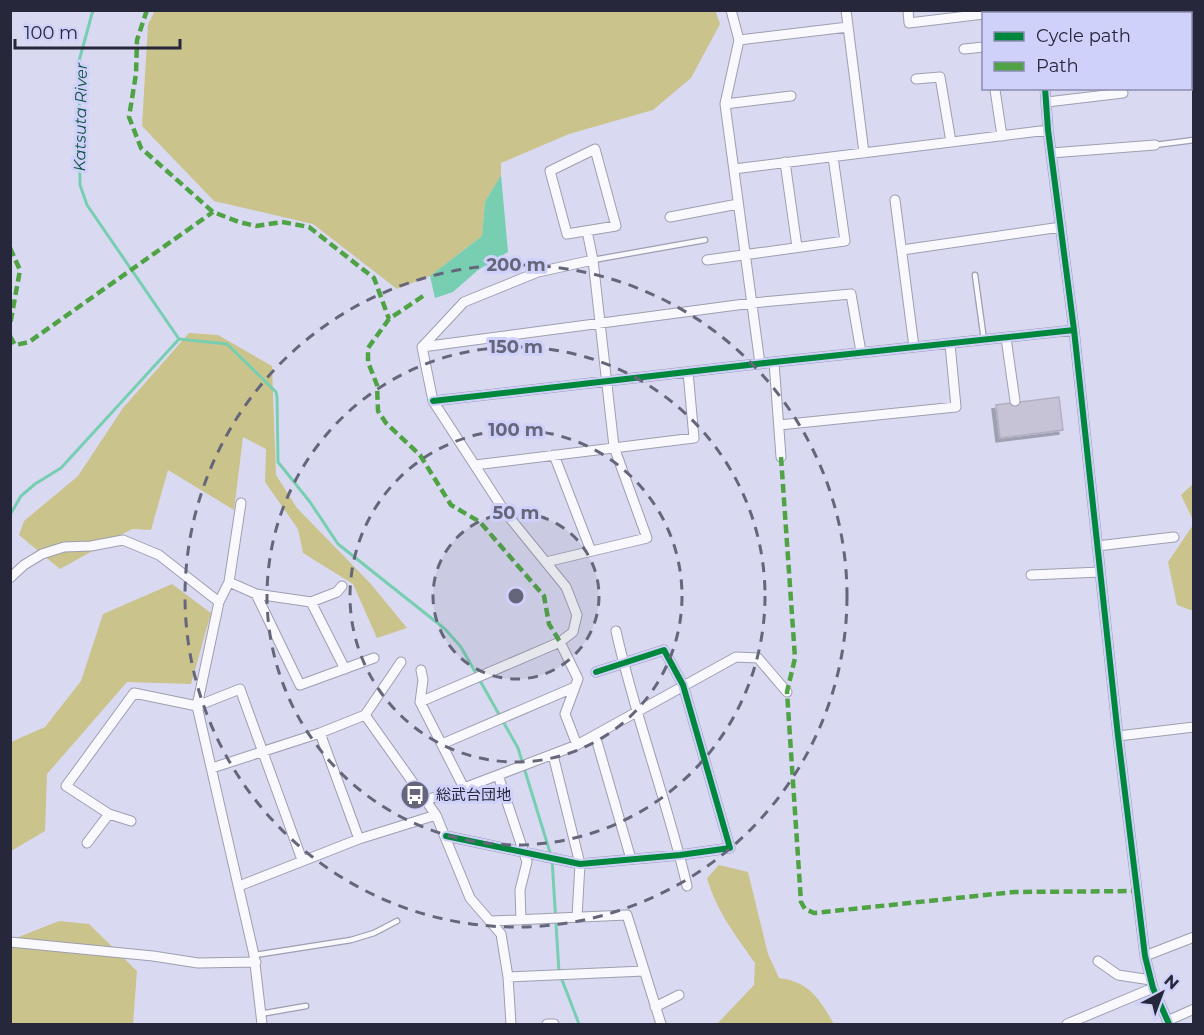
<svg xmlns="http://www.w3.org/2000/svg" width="1204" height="1035" viewBox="0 0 1204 1035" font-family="Montserrat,'Noto Sans JP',sans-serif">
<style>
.green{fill:#cac38b}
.water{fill:#77ceb1}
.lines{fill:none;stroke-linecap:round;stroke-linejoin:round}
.stream{stroke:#77ceb1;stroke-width:3}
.building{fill:#c6c3d7;stroke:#b2afc2;stroke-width:1.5;filter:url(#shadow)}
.lane-casing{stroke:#9d9eb0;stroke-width:7}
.street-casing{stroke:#9d9eb0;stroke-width:11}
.lane{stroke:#f9f9fd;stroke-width:4.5}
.street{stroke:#f9f9fd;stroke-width:9}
.quiet{stroke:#50a345;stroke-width:4.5;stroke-dasharray:9 4.5;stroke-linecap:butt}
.cycleway-casing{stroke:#cfd1fb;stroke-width:10}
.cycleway{stroke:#00873e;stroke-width:6}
.ring{fill:none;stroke:#65667a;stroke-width:3;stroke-dasharray:10 8}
.labels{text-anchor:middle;stroke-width:6;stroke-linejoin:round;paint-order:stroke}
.poi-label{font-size:15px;fill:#26273a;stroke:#cfd1fb;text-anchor:start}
.water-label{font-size:16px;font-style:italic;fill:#0d5239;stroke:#cfd1fb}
.centre{fill:#65667a;stroke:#cfd1fb;stroke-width:3}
.ring-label{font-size:18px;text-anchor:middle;font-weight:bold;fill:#65667a;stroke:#cfd1fb;stroke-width:6;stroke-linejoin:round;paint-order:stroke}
</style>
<defs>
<filter id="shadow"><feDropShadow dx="-4" dy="4" stdDeviation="0" flood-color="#0004"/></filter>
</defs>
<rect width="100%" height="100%" fill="#d9daf1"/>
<!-- green -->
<path class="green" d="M 715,10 L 720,24 L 691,78 L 653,110 L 569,134 L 501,163 L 501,175 L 485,202 L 482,236 L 430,276 L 397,289 L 313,224 L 214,201 L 142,126 L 148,24 L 155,11 Z
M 189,333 L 218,335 L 272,366 L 276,475 L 297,508 L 370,583 L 407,628 L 377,638 L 353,584 L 303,553 L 298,529 L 265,482 L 266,449 L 243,437 L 234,510 L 168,470 L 151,530 L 132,529 L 60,569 L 19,535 L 24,521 L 78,476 L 123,408 Z
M 1193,484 L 1193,520 L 1181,495 Z
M 1193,525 L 1193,611 L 1177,605 L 1168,562 Z
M 172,584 L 211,613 L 191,684 L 127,682 L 47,774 L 45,831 L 11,851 L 11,742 L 45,727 L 81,681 L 103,614 Z
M 719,865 L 748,872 L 768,954 L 779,978 C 809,981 820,1000 834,1024 L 717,1024 L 754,985 L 755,963 C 736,936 716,910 707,878 Z
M 59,921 L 89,924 L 137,971 L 133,1024 L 11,1024 L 11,940 Z"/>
<!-- water -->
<path class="water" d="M 501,175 L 508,252 L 478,270 L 453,292 L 435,298 L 430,276 L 482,236 L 485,202 Z"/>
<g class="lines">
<!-- stream -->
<path class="stream" d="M 93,10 L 79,61 L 80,185 L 87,205 L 179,339
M 179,339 L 227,344 L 276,392 L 277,397 L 278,462 L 310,502 L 338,544 L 445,629 L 461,647 L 518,748 L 552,859 L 559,972 L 579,1024
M 10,515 L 21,496 L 35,484 L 61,468 L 179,339"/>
</g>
<!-- building -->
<path class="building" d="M 1059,397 L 1063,430 L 1000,438 L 996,405 Z"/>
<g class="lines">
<!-- lane casing -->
<g class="lane-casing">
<path id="lane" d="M 1155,145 L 1194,140
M 593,260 L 705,240
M 975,275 L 984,340
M 255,955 L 351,940 L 374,933 L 397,921
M 260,1014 L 306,1006"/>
</g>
<!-- street casing -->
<g class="street-casing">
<path id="street" d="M 731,10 L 739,40 L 725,104 L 760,364
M 846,10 L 864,153
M 908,10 L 909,23 L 984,14
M 1037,10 L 1038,14
M 990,14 L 1014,10
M 739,40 L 848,27
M 964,49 L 984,47
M 916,79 L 940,77 L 951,142
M 1045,88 L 1048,130 L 1074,330 L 1118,736 L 1145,956 L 1153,988 L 1169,1024
M 995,90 L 1002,136
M 1047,102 L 1123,93
M 725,104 L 791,96
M 595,149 L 616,226 L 567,234 L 550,171 Z
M 1051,153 L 1155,145
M 785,162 L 797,247
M 734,169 L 1048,130
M 895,200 L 914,347
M 670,217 L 738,204
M 902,250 L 1061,227
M 707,260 L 845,241 L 833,157
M 1006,338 L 1015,401
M 422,347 L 752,303 L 851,294 L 861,352
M 422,347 L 464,302 L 538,272 L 593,260
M 774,362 L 781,457
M 433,401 L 774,362 L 1074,330
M 779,425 L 956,407 L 950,344
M 554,455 L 591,551
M 475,465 L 694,438 L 688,372
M 241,503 L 229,582 L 219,602 L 197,706 L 254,955 L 262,1024
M 1097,546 L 1174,537
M 546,562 L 647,538 L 614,447 L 593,260 L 587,231
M 1031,575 L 1100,572
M 10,578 L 24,565 L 42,554 L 64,547 L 91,546 L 123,540 L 159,555 L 219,602
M 229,582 L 256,594 L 311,602 L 337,592 L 342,586
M 256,594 L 300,685 L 374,658
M 311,602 L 345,669
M 616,631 C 635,717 667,800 687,886
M 560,642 L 578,679 L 565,714 L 577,745
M 421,670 L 423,680 L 420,702 L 464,788
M 420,702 L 560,642 L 573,632 L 577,615 L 566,587 L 505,512 L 433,401 L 422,347
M 365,715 L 436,815 L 470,898 L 501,934 L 508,977 L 511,1024
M 320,733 L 359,839
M 595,735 L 631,859
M 1118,736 L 1194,727
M 442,744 L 575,687
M 553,755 L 580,864 L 577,917
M 212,768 L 320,733 L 365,715 L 401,662
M 498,775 L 527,862 L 520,890 L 521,920
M 426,800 L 464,788 L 577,745 L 736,657 L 758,658 L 787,692
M 131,821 L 109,814 L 66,786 L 134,693 L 197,706 L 240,689 L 302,860
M 446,836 L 580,864 L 680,855 L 730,848 L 683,685 L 664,650 L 596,672
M 87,843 L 109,814
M 239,886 L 359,839 L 436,815
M 491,921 L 627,915 L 661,1024
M 10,942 L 153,956 L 198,963 L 256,962
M 1145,956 L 1194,937
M 1098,961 L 1118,975 L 1151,980
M 508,977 L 644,971
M 655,1007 L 679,995
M 1167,1021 L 1194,1009
M 547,1024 L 554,1024
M 1067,1024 L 1153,988"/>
</g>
<!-- lane -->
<use href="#lane" class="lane"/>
<!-- street -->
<use href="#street" class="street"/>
<!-- quiet -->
<path class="quiet" d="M 147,10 L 137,40 L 136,74 L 129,117 L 141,148 L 213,212 L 239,222 L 256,226 L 282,222 L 309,227 L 374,278 L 389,319
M 10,248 L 20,270 L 10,325
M 423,296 L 389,319 L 368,348 L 368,362 L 377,385 L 378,411 L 386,423 L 420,455 L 451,505 L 480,522 L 544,596 L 549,624 L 560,642
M 10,336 L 15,345 L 29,342 L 213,212
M 781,457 L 795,658 L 787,692 L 801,902 L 805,909 L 814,913 L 1014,892 L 1137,891"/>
<!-- cycleway casing -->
<g class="cycleway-casing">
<path id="cycleway" d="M 1045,88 L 1048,130 L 1074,330 L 1118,736 L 1145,956 L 1153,988 L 1169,1024
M 433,401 L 774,362 L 1074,330
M 446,836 L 580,864 L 680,855 L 730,848 L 683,685 L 664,650 L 596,672"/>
</g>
<!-- cycleway -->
<use href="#cycleway" class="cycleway"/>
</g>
<!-- distance rings -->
<circle cx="516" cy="596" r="83" fill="#65667a" fill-opacity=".12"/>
<g class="ring">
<circle cx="516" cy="596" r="83"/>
<circle cx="516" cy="596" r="166"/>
<circle cx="516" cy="596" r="249"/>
<circle cx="516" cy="596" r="331"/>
</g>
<!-- icons -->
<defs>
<g id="bus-disc" transform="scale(1.5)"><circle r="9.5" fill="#65667a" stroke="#cfd1fb"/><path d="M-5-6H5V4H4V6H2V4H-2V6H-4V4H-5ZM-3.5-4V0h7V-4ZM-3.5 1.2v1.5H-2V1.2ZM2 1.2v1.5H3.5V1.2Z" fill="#fff"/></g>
</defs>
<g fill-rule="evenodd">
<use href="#bus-disc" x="415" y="795"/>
</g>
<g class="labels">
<!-- poi labels -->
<g class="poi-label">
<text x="436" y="800">総武台団地</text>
</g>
<!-- water labels -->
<g class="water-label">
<text transform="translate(80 117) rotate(-89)" y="6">Katsuta River</text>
</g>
</g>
<circle cx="516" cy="596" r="9" class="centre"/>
<g class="ring-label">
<text x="516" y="271">200 m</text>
<text x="516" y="353">150 m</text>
<text x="516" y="436">100 m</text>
<text x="516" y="519">50 m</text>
</g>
<!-- border -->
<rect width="1204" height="1035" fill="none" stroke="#26273a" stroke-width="24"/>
<!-- legend -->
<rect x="982" y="12" width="210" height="78" fill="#cfd1fb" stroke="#8b8dae" stroke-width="1.5"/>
<rect x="994" y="32" width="30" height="9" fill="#00873e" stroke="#8b8dae" stroke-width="1.5"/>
<text x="1036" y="42" font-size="18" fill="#26273a">Cycle path</text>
<rect x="994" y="62" width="30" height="9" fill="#50a345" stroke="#8b8dae" stroke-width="1.5"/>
<text x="1036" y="72" font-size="18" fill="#26273a">Path</text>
<!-- north arrow -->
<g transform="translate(1162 993) rotate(41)" stroke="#cfd1fb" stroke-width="4.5" paint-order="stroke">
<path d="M0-4.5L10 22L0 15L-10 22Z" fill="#26273a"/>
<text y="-9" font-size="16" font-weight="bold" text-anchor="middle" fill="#26273a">N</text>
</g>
<!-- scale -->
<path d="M15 39v9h165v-9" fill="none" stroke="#26273a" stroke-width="3"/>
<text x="24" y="39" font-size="18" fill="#26273a" stroke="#cfd1fb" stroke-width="4.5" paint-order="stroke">100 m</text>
</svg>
